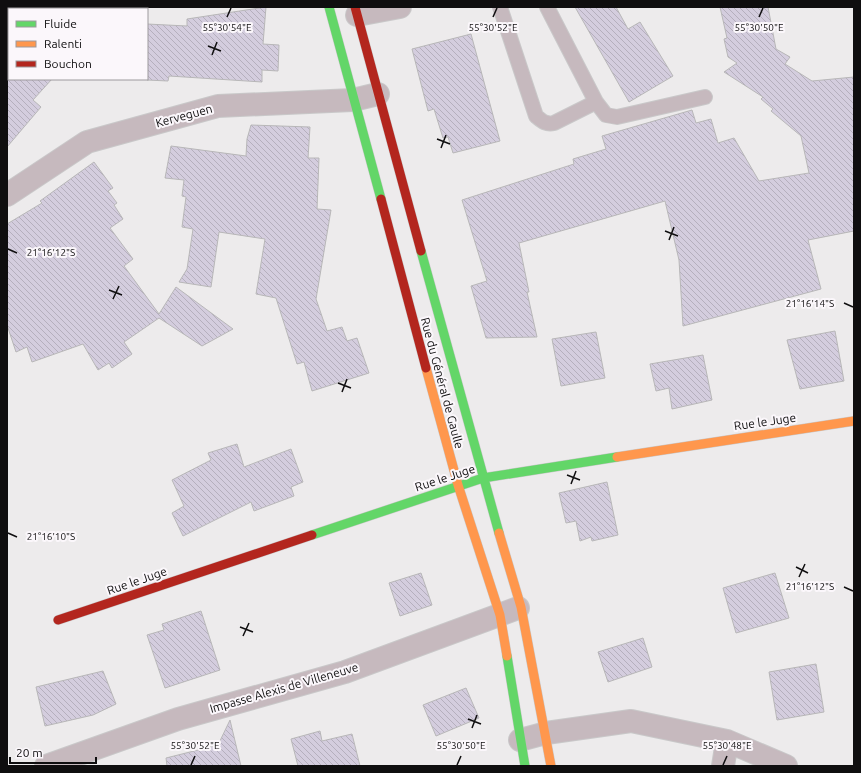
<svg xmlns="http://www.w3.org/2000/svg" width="861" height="773" viewBox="0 0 861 773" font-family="Ubuntu,sans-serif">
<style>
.building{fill:url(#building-back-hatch);stroke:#b8b7b8}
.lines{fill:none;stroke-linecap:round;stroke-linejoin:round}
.lane-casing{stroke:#c9c8c9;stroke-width:16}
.street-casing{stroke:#c9c8c9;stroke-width:24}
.fast-casing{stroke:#c9c8c9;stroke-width:10}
.slow-casing{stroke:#c9c8c9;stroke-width:10}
.jam-casing{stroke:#c9c8c9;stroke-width:10}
.lane{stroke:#c6b9be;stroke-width:14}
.street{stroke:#c6b9be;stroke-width:22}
.fast{stroke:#63d668;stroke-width:9}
.slow{stroke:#ff974d;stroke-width:9}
.jam{stroke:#b3261e;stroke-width:9}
.ticks{fill:none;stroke:#0f0e0f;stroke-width:1.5}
.labels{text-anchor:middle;stroke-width:4;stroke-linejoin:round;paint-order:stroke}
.street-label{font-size:12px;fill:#0f0e0f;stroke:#fbf7fb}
.ticks-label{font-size:10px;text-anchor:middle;fill:#0f0e0f;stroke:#fbf7fb;stroke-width:4;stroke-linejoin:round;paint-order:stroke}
</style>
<defs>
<pattern id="building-back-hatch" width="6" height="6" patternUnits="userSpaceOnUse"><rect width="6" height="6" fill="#d4cdde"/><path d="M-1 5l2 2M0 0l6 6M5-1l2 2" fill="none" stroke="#b5afbd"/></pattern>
</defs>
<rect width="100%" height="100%" fill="#edebec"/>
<!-- building -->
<path class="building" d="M 266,7 L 263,44 L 279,45 L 278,71 L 262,70 L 262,82 L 169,76 L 168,81 L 147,80 L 147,24 L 187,26 L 187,19 Z
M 575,7 L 616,7 L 628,29 L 640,22 L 673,76 L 629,102 Z
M 720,7 L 768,7 L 776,49 L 790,57 L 785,64 L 812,81 L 854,77 L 854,231 L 808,240 L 821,289 L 683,326 L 679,260 L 665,201 L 519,243 L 529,292 L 527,292 L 537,337 L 486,338 L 471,286 L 487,281 L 462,200 L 574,164 L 573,159 L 606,149 L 602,136 L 692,110 L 696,123 L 711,119 L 718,143 L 734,138 L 759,181 L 809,173 L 801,136 L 771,111 L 773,109 L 761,99 L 763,97 L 724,72 L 737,63 L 728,57 L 724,39 L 727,38 Z
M 471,34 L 500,141 L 453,153 L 448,137 L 443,138 L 434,109 L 428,111 L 412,49 Z
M 7,79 L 52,79 L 33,100 L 41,107 L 7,147 Z
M 251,125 L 310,127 L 308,158 L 319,158 L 317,209 L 331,210 L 316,299 L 327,331 L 342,327 L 347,341 L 357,338 L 369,373 L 312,391 L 304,362 L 297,364 L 276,298 L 256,294 L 265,239 L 219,232 L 211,287 L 179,282 L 187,269 L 193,229 L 182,227 L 186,197 L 182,196 L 184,180 L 165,178 L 171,146 L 246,156 L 247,139 Z
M 94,162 L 113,188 L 108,191 L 117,203 L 114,205 L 123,219 L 110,228 L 133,259 L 124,266 L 159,314 L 176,287 L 233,329 L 202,346 L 159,318 L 124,342 L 132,354 L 112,368 L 109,363 L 98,370 L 83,344 L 32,362 L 27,347 L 16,352 L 7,325 L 7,224 L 42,203 L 40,201 Z
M 835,331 L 844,381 L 800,389 L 787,340 Z
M 596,332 L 605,378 L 561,386 L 552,339 Z
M 703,355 L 712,400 L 672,409 L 669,388 L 656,391 L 650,364 Z
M 237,444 L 244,467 L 291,449 L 303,482 L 291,487 L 294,496 L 254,511 L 251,502 L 183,536 L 172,513 L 184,506 L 172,480 L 211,460 L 208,453 Z
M 607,482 L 618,535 L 592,541 L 591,537 L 580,541 L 576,521 L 566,523 L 559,493 Z
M 421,573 L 432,605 L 400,616 L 389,583 Z
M 775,573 L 789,618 L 736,633 L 723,588 Z
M 201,611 L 220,670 L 165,688 L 147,635 L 164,630 L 162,624 Z
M 643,638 L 652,667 L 608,682 L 598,652 Z
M 816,664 L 824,712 L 777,720 L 769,672 Z
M 103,671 L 116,704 L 93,715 L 45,726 L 36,687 Z
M 466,688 L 479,718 L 436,736 L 423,705 Z
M 230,720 L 241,766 L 167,766 L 166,758 L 218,745 Z
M 320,731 L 322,741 L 352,734 L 360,766 L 298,766 L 291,739 Z"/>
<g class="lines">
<!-- lane casing -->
<g class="lane-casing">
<path id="lane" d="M 500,7 L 536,116 C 542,121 546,125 554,123 L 596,102
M 547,7 L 596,102 L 606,115 L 617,117 L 705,97"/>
</g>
<!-- street casing -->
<g class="street-casing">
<path id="street" d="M 357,15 L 400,7
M 7,195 L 87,142 L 218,106 L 353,100 L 378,94
M 520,740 L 546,733 L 631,721 L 727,741 L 786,766
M 46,766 L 178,719 L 345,672 L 518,608
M 723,766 L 727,741"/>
</g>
<!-- fast casing -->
<g class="fast-casing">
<path id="fast" d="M 329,7 L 381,199
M 421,251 L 499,533
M 312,535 L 483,478 L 617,457
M 507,656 L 525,766"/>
</g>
<!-- slow casing -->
<g class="slow-casing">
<path id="slow" d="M 426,368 L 458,485 L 500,615 L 507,656
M 617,457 L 854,421
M 499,533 L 521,607 L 551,766"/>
</g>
<!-- jam casing -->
<g class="jam-casing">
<path id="jam" d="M 355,7 L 421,251
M 381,199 L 426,368
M 58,620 L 312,535"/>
</g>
<!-- lane -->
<use href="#lane" class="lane"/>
<!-- street -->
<use href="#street" class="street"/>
<!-- fast -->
<use href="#fast" class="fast"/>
<!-- slow -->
<use href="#slow" class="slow"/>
<!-- jam -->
<use href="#jam" class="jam"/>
</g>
<!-- ticks -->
<path class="ticks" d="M 227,17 L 231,8M 493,17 L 497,8M 759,17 L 763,8M 208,46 L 221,51M 212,55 L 217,42M 437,139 L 450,144M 441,148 L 446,135M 665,231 L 678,236M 669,240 L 674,227M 8,249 L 17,253M 109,290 L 122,295M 113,299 L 119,286M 844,303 L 853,307M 338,383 L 351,388M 342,392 L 347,379M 567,475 L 580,480M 571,484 L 576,471M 8,533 L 17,537M 796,567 L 808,573M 799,577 L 805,564M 844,587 L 853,591M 240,627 L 253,632M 243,636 L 249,623M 468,719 L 481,724M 472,728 L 477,715M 191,765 L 195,756M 457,765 L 461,756M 723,765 L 727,756"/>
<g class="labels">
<!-- street labels -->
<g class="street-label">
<text transform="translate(184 116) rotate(-15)" y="4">Kerveguen</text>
<text transform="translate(442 383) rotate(75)" y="4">Rue du Général de Gaulle</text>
<text transform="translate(765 422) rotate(-8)" y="4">Rue le Juge</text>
<text transform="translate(445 478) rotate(-18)" y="4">Rue le Juge</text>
<text transform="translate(137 581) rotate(-19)" y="4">Rue le Juge</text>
<text transform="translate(284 688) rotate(-16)" y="4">Impasse Alexis de Villeneuve</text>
</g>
</g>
<g class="ticks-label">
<text x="227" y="31">55°30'54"E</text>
<text x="493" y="31">55°30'52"E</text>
<text x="759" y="31">55°30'50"E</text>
<text x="51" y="256">21°16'12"S</text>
<text x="810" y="307">21°16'14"S</text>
<text x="51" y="540">21°16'10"S</text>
<text x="810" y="590">21°16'12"S</text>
<text x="195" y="749">55°30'52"E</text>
<text x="461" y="749">55°30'50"E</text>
<text x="727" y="749">55°30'48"E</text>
</g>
<!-- border -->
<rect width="861" height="773" fill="none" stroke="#0f0e0f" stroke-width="16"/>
<!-- legend -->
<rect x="8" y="8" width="140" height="72" fill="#fbf7fb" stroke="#9d9a9d"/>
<rect x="16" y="21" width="20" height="6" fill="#63d668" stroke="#9d9a9d"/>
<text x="44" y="28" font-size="12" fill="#0f0e0f">Fluide</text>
<rect x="16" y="41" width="20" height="6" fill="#ff974d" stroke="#9d9a9d"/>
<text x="44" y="48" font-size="12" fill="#0f0e0f">Ralenti</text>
<rect x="16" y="61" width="20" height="6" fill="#b3261e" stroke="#9d9a9d"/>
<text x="44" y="68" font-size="12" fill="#0f0e0f">Bouchon</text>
<!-- scale -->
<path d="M10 757v6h86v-6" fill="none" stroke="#0f0e0f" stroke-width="2"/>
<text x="16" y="757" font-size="12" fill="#0f0e0f" stroke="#fbf7fb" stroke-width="3" paint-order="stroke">20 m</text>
</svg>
